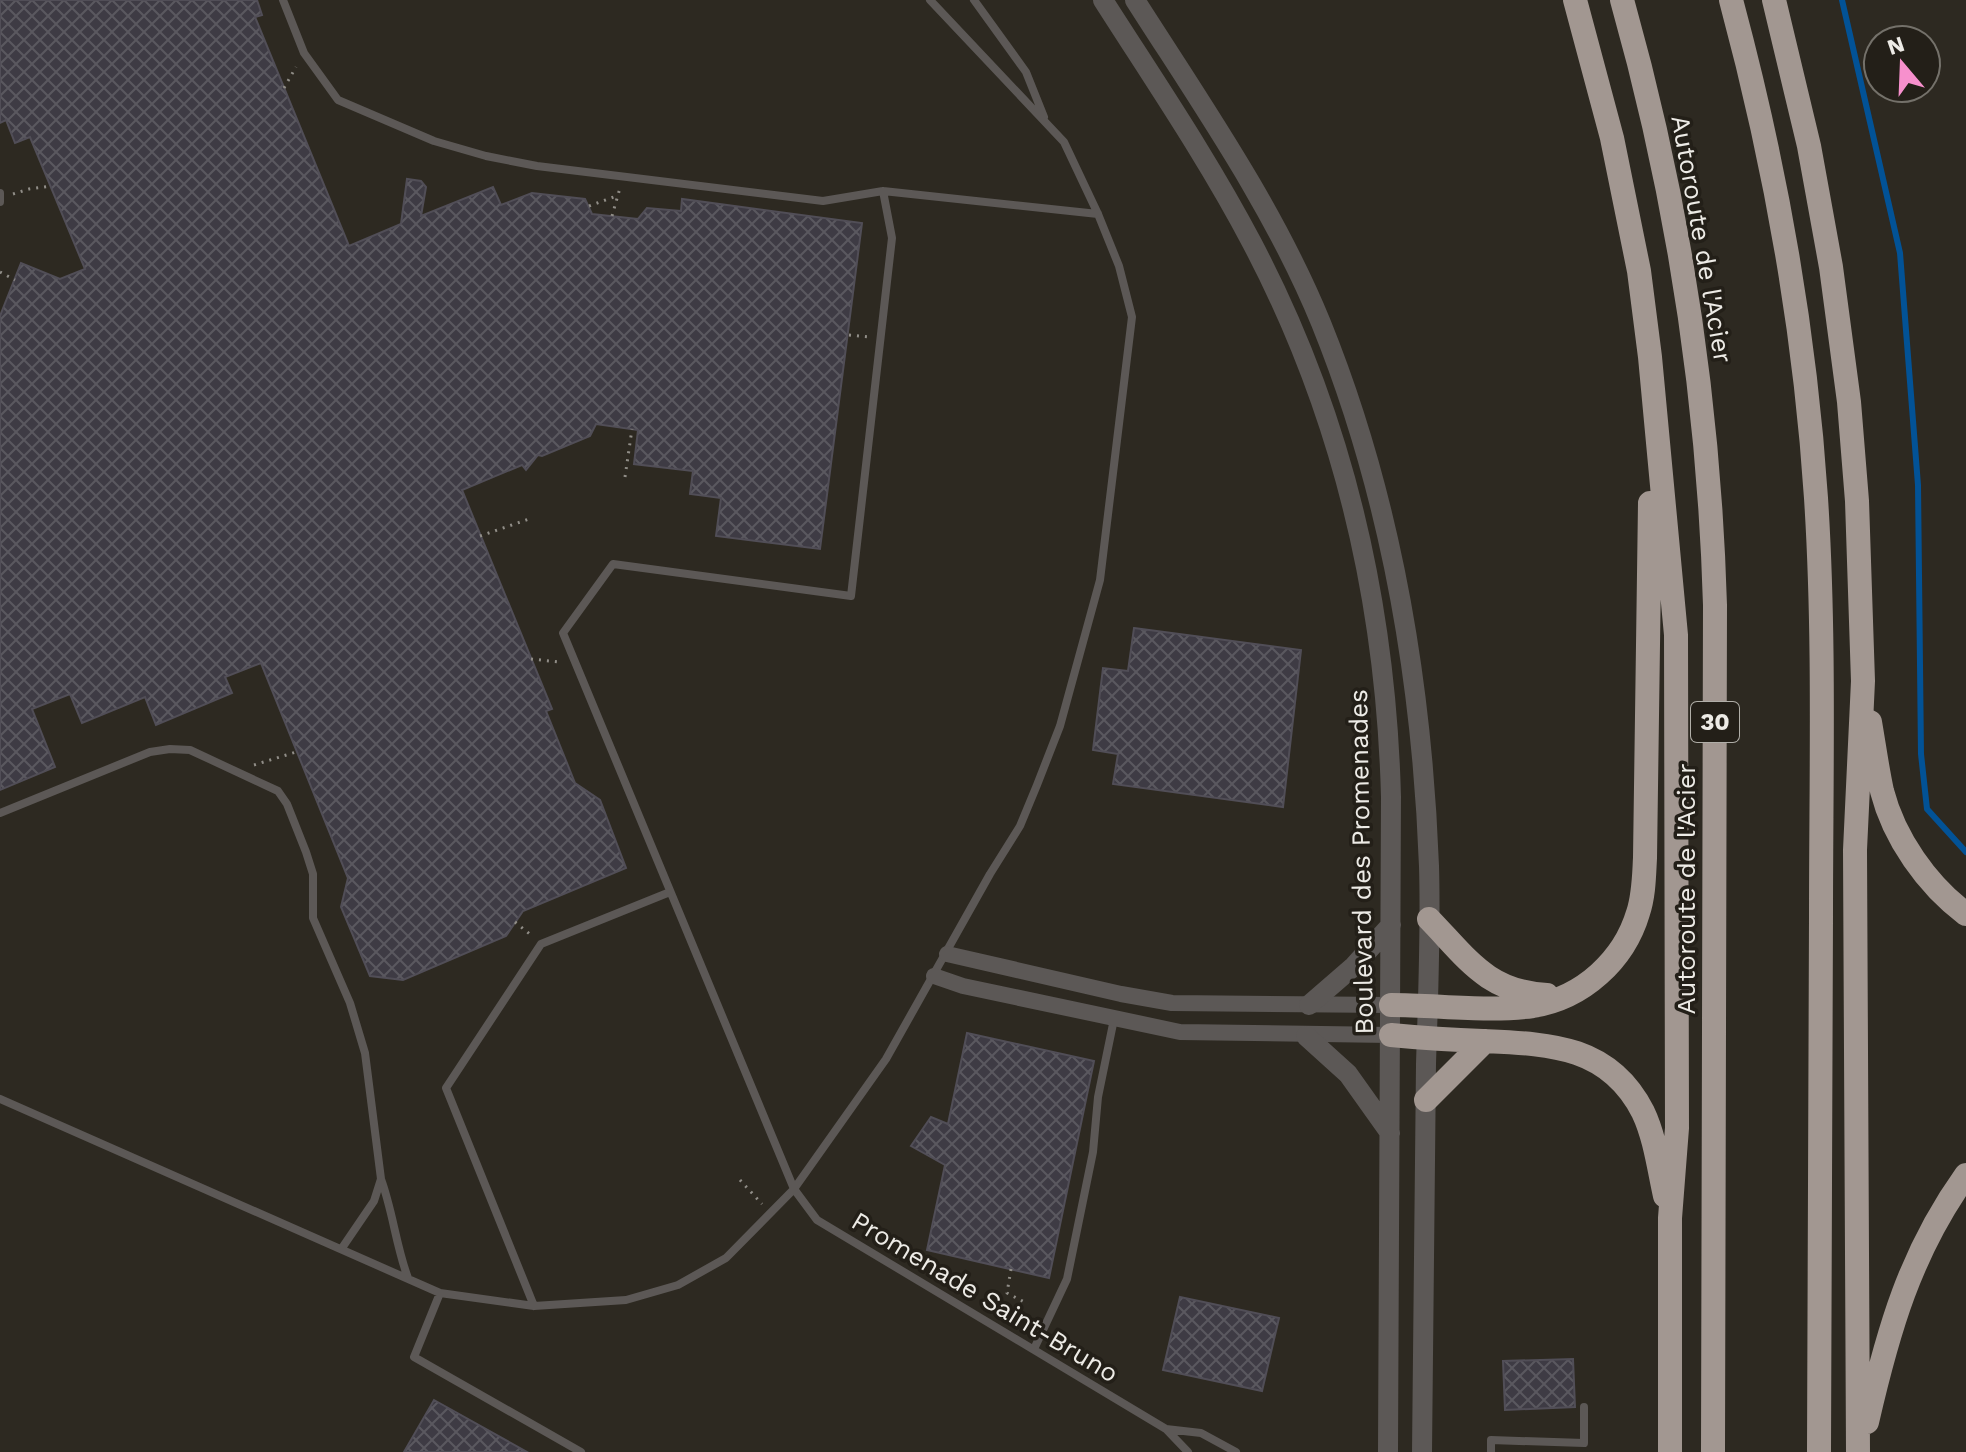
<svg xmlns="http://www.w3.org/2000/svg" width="1966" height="1452" viewBox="0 0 1966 1452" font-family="'Work Sans',sans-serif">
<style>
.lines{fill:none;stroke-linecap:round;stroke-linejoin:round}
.stream{stroke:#025296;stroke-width:6}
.building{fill:url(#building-cross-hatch);stroke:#514e57;stroke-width:2}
.path{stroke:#918e88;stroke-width:3;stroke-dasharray:2 6;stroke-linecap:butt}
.service{stroke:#5c5856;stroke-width:8}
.minor{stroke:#5c5856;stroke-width:16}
.tertiary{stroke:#5c5856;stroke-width:20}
.motorway{stroke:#a29791;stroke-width:24}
.labels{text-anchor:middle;stroke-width:7;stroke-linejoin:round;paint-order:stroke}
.shield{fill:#231f18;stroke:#b0aea8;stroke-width:2}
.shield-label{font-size:24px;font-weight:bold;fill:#edebe6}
.street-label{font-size:26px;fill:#edebe6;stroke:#231f18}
</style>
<defs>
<pattern id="building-cross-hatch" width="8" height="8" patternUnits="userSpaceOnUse" patternTransform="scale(2)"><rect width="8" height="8" fill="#3e3b44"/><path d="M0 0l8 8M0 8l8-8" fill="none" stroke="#5a585f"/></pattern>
</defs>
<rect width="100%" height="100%" fill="#2d2921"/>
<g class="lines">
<!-- stream -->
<path class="stream" d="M 1842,0 L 1900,253 L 1918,485 L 1921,754 L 1927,809 L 1966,852"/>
</g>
<!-- building -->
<path class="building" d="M 0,0 L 257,0 L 262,15 L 255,17 L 349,246 L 401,224 L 407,179 L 421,181 L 426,187 L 421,216 L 493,187 L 501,205 L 532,193 L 585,199 L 592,214 L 638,219 L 647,208 L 681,211 L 682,199 L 862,223 L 820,549 L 716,536 L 721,498 L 690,494 L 693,471 L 634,464 L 638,430 L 596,424 L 590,436 L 542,456 L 538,455 L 526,470 L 522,465 L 462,490 L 552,709 L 546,711 L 575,783 L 600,800 L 626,868 L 523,911 L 506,936 L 403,980 L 370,976 L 341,907 L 348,878 L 261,663 L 225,677 L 232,693 L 156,725 L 145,697 L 82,723 L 70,694 L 32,709 L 55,767 L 0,790 L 0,316 L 21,263 L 60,279 L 85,269 L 30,137 L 15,143 L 6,120 L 0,123 Z
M 1134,628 L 1301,650 L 1283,807 L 1113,784 L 1118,754 L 1093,750 L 1103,668 L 1128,671 Z
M 967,1033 L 1094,1061 L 1049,1278 L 927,1250 L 945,1165 L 911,1146 L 931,1117 L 948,1124 Z
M 1180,1297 L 1279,1318 L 1262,1391 L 1163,1370 Z
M 1573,1359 L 1575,1407 L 1505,1410 L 1503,1361 Z
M 434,1400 L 527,1452 L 404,1452 Z"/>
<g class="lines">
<!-- path -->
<path class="path" d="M 284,88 L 296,67
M 13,194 L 29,189 L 51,186
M 589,206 L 619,195
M 612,216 L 620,188
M 0,272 L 15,280
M 849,335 L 869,337
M 625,477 L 632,429
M 480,536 L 529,519
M 531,659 L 559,662
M 254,765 L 296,752
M 515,922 L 531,935
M 740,1180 L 762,1204
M 1011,1269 L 1007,1293 L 1028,1304"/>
<!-- service -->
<path class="service" d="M 283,0 L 304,53 L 338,100 L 434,141 L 486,156 L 537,166 L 823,201 L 883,191 L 1098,214
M 974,0 L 1026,72 L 1044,117
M 883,191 L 892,238 L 851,596 L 613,564 L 563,633 L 794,1189 L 817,1220 L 1166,1429 L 1188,1452
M 0,193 L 0,202
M 0,813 L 150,752 L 170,749 L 190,750 L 278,791 L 287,804 L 306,852 L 313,874 L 313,918 L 350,1003 L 365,1053 L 381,1179 L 374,1201 L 342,1248
M 0,1099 L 440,1293 L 534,1306 L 626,1300 L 678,1285 L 726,1258 L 794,1189 L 886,1059 L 990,874 L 1020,826 L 1037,785 L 1060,726 L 1100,580 L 1132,317 L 1119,266 L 1098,214 L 1064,142 L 930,0
M 381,1179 C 393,1212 396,1246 408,1278
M 440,1293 L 414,1357 L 581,1452
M 534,1306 L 446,1088 L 541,944 L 670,892
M 1034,1349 L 1067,1279 L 1093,1152 L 1098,1097 L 1114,1019
M 1166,1429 L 1201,1433 L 1236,1452
M 1491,1452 L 1491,1440 L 1584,1443 L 1584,1407"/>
<!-- minor -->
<path class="minor" d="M 947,954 L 1121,994 L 1172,1003 L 1391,1005
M 934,976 L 963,986 L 1180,1032 L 1391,1035"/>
<!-- tertiary -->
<path class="tertiary" d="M 1103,0 C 1154,80 1208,159 1252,243 C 1343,416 1386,603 1391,797 L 1388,1452
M 1135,0 C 1202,105 1274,208 1321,323 C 1391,496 1422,680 1429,866 C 1431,932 1428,998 1426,1064 C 1424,1193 1424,1323 1422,1452
M 1309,1005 L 1354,966 L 1391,925
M 1306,1036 L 1348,1074 L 1390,1133"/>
<!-- motorway -->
<path class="motorway" d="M 1575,0 L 1612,138 L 1639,271 L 1650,357 L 1676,635 L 1677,1128 L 1670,1218 L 1670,1452
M 1622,0 C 1678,198 1709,400 1715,605 L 1713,1452
M 1731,0 C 1775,163 1805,330 1816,498 C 1825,637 1821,777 1821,916 C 1820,1095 1820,1273 1819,1452
M 1774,0 L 1809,146 L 1831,267 L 1849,402 L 1857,501 L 1863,681 L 1855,850 L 1858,1452
M 1870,722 C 1874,745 1877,768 1882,791 C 1894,838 1927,885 1966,914
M 1429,919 C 1467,958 1487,992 1547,995
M 1391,1005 C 1437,1005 1489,1012 1533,1006 C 1583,998 1624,960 1638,913 C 1644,895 1644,876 1645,858 L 1650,503
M 1391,1035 C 1422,1038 1452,1040 1483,1041 C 1549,1044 1609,1045 1643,1112 C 1655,1137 1659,1169 1665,1196
M 1426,1100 L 1485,1041
M 1867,1422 C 1888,1331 1910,1253 1966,1175"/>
</g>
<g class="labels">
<!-- shield labels -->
<rect class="shield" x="1691" y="702" width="48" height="40" rx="6"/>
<g class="shield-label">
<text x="1715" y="730">30</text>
</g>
<!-- street labels -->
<g class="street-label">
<text transform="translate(1702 239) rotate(80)" y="9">Autoroute de l'Acier</text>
<text transform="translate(1361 862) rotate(-91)" y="9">Boulevard des Promenades</text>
<text transform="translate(1686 889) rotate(-90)" y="9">Autoroute de l'Acier</text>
<text transform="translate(985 1297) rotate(31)" y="9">Promenade Saint-Bruno</text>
</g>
</g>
<!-- north arrow -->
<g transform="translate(1902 64) rotate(341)"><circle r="38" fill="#231f18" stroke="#74716a" stroke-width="2"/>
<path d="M0-6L14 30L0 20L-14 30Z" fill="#f790cd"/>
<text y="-12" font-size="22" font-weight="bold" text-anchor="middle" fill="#edebe6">N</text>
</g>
</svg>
